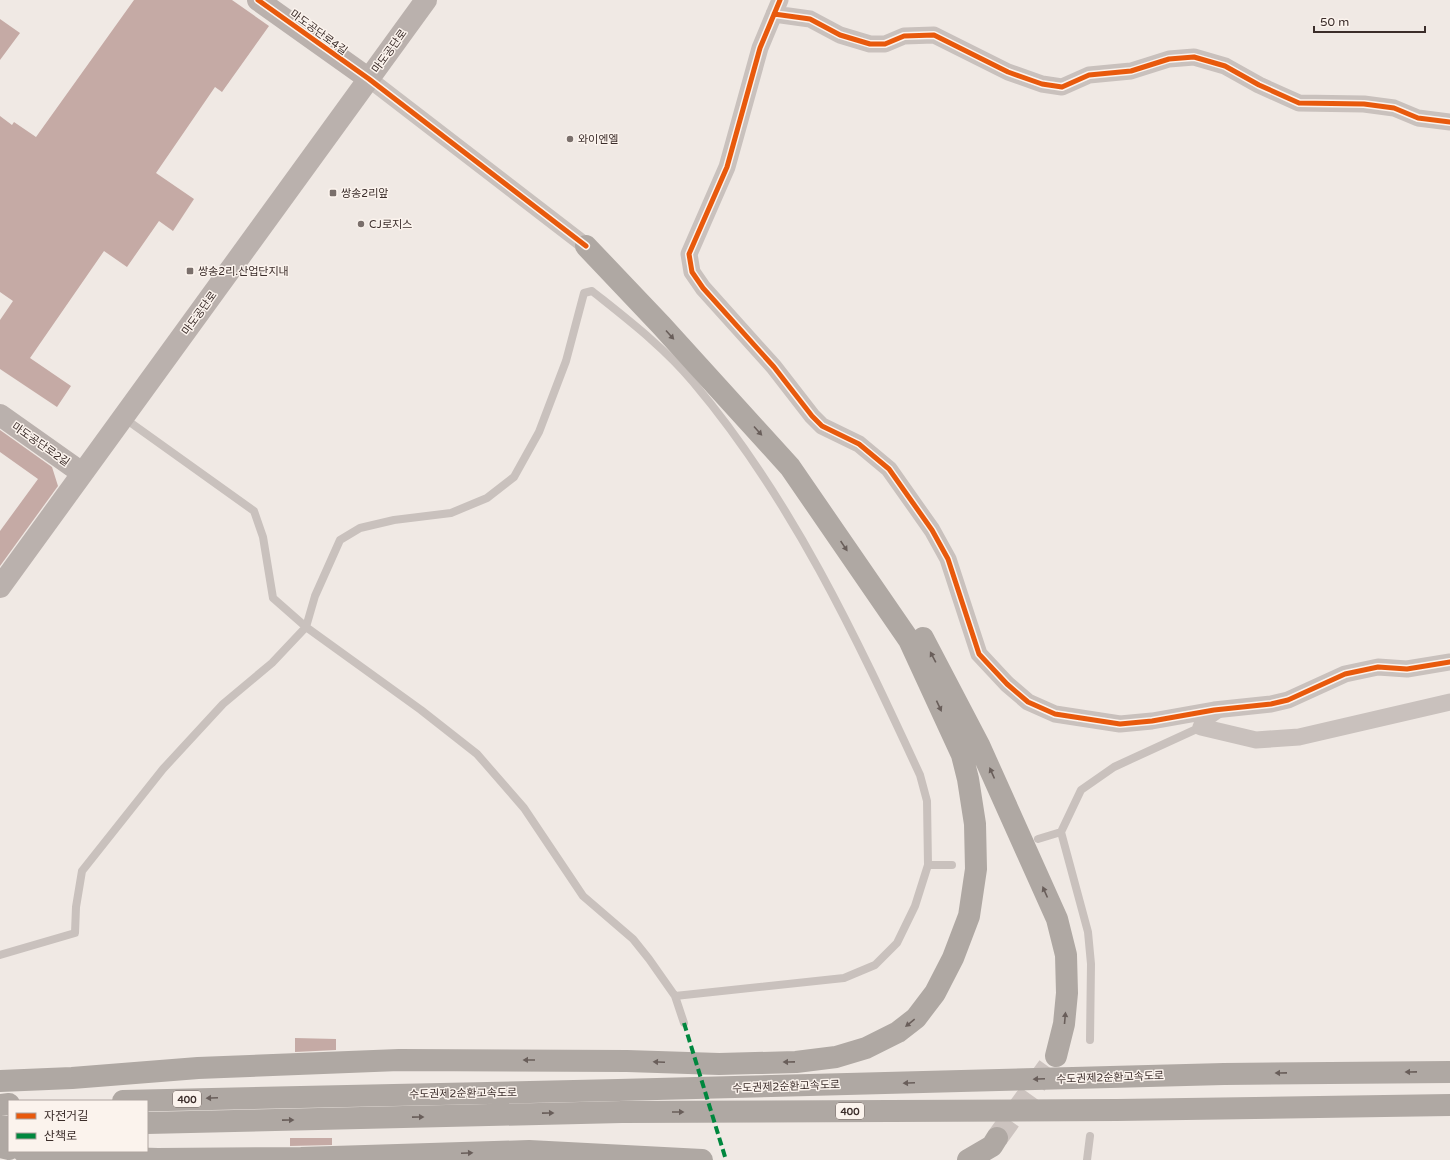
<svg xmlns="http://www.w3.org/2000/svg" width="1450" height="1160" viewBox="0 0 1450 1160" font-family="'Varela Round','Noto Sans KR',sans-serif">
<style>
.building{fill:#c5aaa5}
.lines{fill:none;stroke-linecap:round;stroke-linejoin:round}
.highway-tunnel{stroke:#ccc3bf;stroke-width:22;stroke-dasharray:22 11;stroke-linecap:butt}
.lane{stroke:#c9c1bd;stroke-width:8}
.street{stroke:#c9c1bd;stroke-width:17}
.secondary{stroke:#bab1ad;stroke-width:22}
.highway{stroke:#afa8a3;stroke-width:22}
.quiet{stroke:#00873e;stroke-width:4;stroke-dasharray:8 4;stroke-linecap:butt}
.cycleway-casing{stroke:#fbf3ed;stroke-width:8}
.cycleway{stroke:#e8590c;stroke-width:5}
.oneway{fill:#695e5a}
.poi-dot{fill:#7a6f6b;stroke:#fbf3ed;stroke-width:1.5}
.labels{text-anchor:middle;stroke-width:3;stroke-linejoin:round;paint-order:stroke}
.shield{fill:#fbf3ed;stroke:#756864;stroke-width:1}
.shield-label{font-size:10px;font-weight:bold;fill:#3b2d2a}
.street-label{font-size:11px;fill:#3b2d2a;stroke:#fbf3ed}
.poi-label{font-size:11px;fill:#3b2d2a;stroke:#fbf3ed;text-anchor:start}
</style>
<rect width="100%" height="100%" fill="#f0e9e4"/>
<!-- building -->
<path class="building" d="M 134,0 L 232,0 L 269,26 L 222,92 L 215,87 L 156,173 L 194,199 L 173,231 L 159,221 L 127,267 L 104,251 L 30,358 L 71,386 L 57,407 L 0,369 L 0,320 L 13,301 L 0,292 L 0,116 L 12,125 L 14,122 L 36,137 Z
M 0,19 L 20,33 L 0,60 Z
M 0,430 L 52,467 L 58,486 L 0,566 L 0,531 L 38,479 L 0,452 Z
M 295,1038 L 336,1039 L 336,1050 L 295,1052 Z
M 290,1138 L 332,1138 L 332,1145 L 290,1146 Z"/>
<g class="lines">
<!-- highway-tunnel -->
<path class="highway-tunnel" d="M 997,1138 L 1056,1056"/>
<!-- lane -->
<path class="lane" d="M 124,418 L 254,511 L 263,537 L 273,598 L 306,627 L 421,710 L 477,754 L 524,808 L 583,896 L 633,939 L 649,959 L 675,996 L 684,1023
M 1061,832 L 1088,932 L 1091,964 L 1090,1040
M 1038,839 L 1061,832 L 1081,790 L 1114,767 L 1201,727 L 1221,713
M 928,865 L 952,865
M 0,955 L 75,933 L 76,907 L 82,871 L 163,769 L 223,704 L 272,663 L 306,627 L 315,596 L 340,540 L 360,528 L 394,520 L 451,513 L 487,498 L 514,477 L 539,432 L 566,361 L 584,293 L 592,291 C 627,319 664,347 693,382 C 792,499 856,637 920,775 L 927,801 L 928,865 L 915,906 L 897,943 L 875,965 L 844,978 L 675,996
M 1087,1160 L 1090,1136"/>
<!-- street -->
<path class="street" d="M 780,0 L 760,48 L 727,167 L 689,254 L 692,272 L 703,288 L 774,367 L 812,416 L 822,426 L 859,444 L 889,469 L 932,530 L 948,559 L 979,654 L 1007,684 L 1028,702 L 1055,714 L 1120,724 L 1152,721 L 1214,710 L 1271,704 L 1288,700 L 1345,674 L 1378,667 L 1407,669 L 1450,662
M 774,14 L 810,19 L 840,35 L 870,44 L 885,44 L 904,36 L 934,35 L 1008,72 L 1042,84 L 1062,87 L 1089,75 L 1131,71 L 1169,59 L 1194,57 L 1225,66 L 1259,85 L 1299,103 L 1364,104 L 1394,108 L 1418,118 L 1450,122
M 369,79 L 586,246
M 1201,727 L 1256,740 L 1299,737 L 1450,702"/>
<!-- secondary -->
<path class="secondary" d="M 258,0 L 369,79
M 0,415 L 82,473
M 0,587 L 426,0"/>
<!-- highway -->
<path class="highway" d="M 923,638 L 979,745 L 1057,919 L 1066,955 L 1067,993 L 1064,1024 L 1056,1056
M 0,1081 L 72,1078 L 198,1068 L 399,1060 L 627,1061 L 719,1064 L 796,1062 L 836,1057 L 866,1048 L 898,1032 L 916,1018 L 935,993 L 953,958 L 969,916 L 976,869 L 975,824 L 968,779 L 962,755 L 909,640 L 790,467 L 661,325 L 586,246
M 123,1101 L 618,1090 L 1224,1074 L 1450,1072
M 0,1105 L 9,1104
M 147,1123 L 622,1112 L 1117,1110 L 1450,1105
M 0,1127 L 9,1127
M 0,1147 L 9,1149
M 23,1151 L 56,1156 L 158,1159 L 301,1158 L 529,1151 L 702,1160
M 968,1160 L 992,1146 L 997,1138"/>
<!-- quiet -->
<path class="quiet" d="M 684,1023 L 726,1160"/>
<!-- cycleway casing -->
<g class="cycleway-casing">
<path id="cycleway" d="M 258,0 L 369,79 L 586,246
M 780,0 L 760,48 L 727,167 L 689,254 L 692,272 L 703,288 L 774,367 L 812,416 L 822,426 L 859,444 L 889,469 L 932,530 L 948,559 L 979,654 L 1007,684 L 1028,702 L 1055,714 L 1120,724 L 1152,721 L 1214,710 L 1271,704 L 1288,700 L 1345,674 L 1378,667 L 1407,669 L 1450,662
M 774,14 L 810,19 L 840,35 L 870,44 L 885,44 L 904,36 L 934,35 L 1008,72 L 1042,84 L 1062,87 L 1089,75 L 1131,71 L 1169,59 L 1194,57 L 1225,66 L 1259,85 L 1299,103 L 1364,104 L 1394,108 L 1418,118 L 1450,122"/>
</g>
<!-- cycleway -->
<use href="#cycleway" class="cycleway"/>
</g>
<!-- one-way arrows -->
<defs><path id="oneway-solid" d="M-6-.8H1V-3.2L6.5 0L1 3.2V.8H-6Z"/></defs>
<g class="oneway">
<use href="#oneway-solid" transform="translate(670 335) rotate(48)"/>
<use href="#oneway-solid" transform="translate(758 431) rotate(48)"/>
<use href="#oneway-solid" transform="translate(844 546) rotate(56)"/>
<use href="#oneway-solid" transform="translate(933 657) rotate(-118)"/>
<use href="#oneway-solid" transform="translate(939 706) rotate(65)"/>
<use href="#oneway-solid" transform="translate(992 773) rotate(-114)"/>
<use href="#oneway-solid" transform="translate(1045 892) rotate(-114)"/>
<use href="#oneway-solid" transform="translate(1065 1018) rotate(-85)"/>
<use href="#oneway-solid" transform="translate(910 1023) rotate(141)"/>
<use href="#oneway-solid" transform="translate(529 1060) rotate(-180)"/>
<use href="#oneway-solid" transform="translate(659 1062) rotate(-178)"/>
<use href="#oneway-solid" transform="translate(789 1062) rotate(179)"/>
<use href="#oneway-solid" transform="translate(1411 1072) rotate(179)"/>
<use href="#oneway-solid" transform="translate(1281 1073) rotate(179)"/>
<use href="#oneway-solid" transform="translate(1039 1079) rotate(178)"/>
<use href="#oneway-solid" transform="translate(909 1083) rotate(178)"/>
<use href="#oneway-solid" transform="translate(212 1098) rotate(178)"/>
<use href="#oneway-solid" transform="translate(678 1112)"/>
<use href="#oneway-solid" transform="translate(548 1113) rotate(-1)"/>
<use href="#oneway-solid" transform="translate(418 1117) rotate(-1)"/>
<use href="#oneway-solid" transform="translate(288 1120) rotate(-1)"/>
<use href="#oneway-solid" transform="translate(467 1153) rotate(-2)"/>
</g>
<!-- markers -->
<g class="poi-dot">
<circle cx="570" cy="139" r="4"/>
<rect x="329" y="189" width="8" height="8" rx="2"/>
<circle cx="361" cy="224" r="4"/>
<rect x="186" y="267" width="8" height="8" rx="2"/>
</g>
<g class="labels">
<!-- shield labels -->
<g class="shield">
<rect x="173" y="1091" width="28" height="16" rx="3"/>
<rect x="836" y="1103" width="28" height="16" rx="3"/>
</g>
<g class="shield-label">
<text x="187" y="1103">400</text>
<text x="850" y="1115">400</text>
</g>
<!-- street labels -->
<g class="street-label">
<text transform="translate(319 32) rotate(36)" y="4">마도공단로4길</text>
<text transform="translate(389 51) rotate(-54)" y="4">마도공단로</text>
<text transform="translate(199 313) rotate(-54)" y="4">마도공단로</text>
<text transform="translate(41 444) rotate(35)" y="4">마도공단로2길</text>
<text transform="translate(1110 1077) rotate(-2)" y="4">수도권제2순환고속도로</text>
<text transform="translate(786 1086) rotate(-2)" y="4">수도권제2순환고속도로</text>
<text transform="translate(463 1093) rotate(-1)" y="4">수도권제2순환고속도로</text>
</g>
<!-- poi labels -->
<g class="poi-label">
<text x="578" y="143">와이엔엘</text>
<text x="341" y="197">쌍송2리앞</text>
<text x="369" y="228">CJ로지스</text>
<text x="198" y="275">쌍송2리.산업단지내</text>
</g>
</g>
<!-- legend -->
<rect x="8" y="1100" width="140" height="52" fill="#fbf3ed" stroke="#aea49f"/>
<rect x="16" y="1113" width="20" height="6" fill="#e8590c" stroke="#aea49f"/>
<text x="44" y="1120" font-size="12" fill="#3b2d2a">자전거길</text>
<rect x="16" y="1133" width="20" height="6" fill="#00873e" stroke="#aea49f"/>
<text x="44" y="1140" font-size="12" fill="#3b2d2a">산책로</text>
<!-- scale -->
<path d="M1314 26v6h111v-6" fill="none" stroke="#3b2d2a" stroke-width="2"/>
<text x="1320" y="26" font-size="12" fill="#3b2d2a" stroke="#fbf3ed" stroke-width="3" paint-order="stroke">50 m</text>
</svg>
